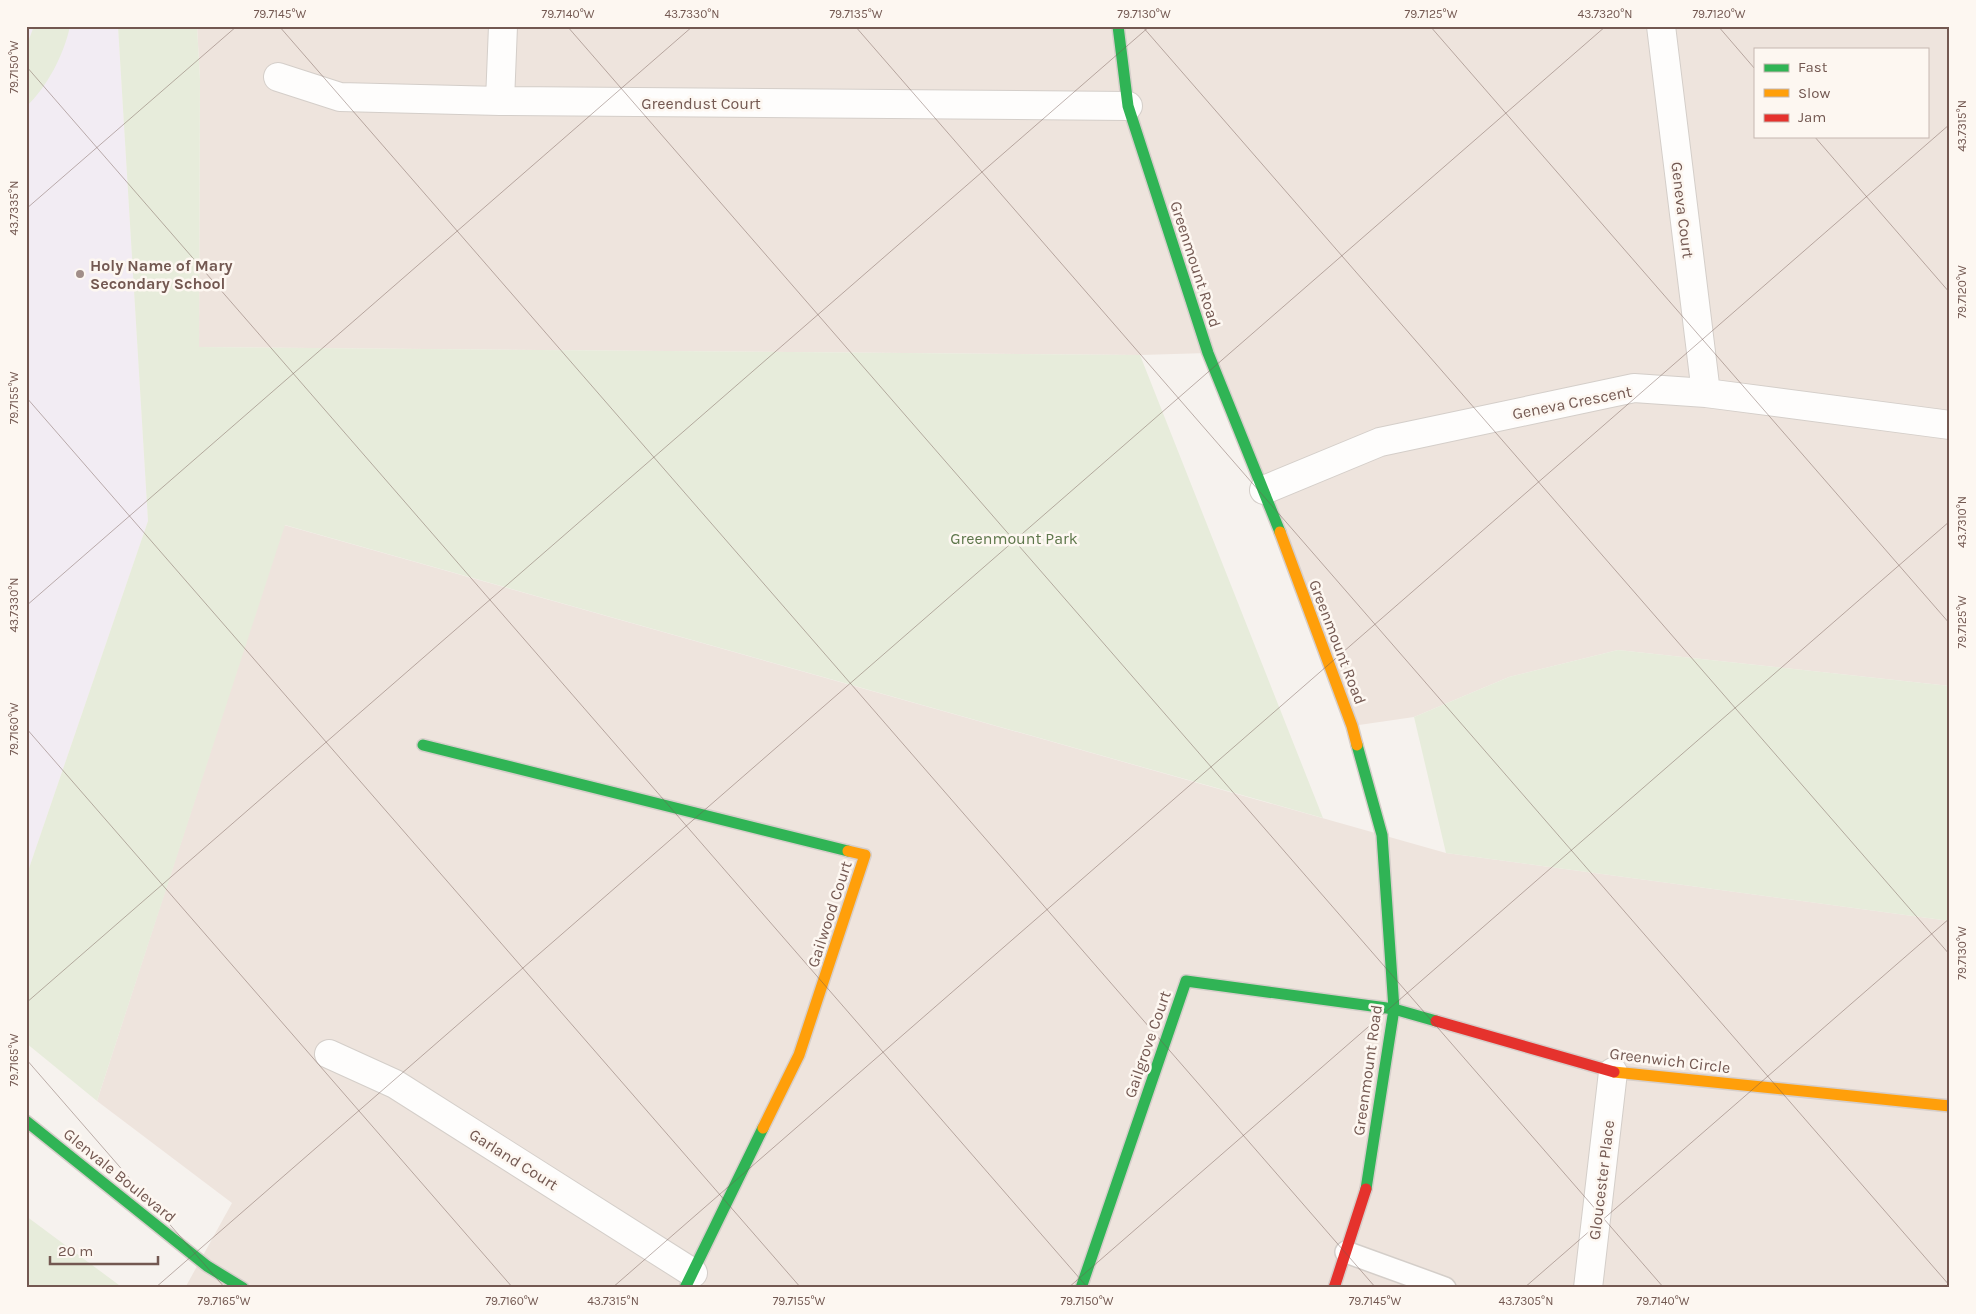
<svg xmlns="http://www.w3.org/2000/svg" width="1976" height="1314" viewBox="0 0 1976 1314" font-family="Karla,sans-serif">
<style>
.residential{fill:#eee4dd;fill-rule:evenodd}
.education{fill:#f2ecf3}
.green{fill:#e7ecdb}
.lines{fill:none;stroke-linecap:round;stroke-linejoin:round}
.lane-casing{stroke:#d4cec9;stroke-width:24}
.street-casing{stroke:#d4cec9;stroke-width:30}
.fast-casing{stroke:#d6ceca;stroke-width:14}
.slow-casing{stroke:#d6ceca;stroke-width:14}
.jam-casing{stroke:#d6ceca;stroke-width:14}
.lane{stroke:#fefdfc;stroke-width:21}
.street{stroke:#fefdfc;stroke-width:28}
.fast{stroke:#30b455;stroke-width:11}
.slow{stroke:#ff9f0a;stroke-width:11}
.jam{stroke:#e5322d;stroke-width:11}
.ticks{fill:none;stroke:#735851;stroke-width:1;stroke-opacity:0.45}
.poi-dot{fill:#a18e88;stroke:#fdf7f1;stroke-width:2}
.labels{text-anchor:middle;stroke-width:5;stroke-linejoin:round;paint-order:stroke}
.street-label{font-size:16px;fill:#735851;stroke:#fdf7f1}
.poi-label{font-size:16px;font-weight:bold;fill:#735851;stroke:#fdf7f1;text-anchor:start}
.park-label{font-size:16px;fill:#5e774b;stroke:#fdf7f1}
.neatline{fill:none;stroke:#735851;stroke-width:2}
.ticks-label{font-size:12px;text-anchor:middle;fill:#735851}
</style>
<rect width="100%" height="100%" fill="#f6f2ee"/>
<!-- residential -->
<path class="residential" d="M 197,26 L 1950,26 L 1950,686 L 1618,650 L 1509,677 L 1414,717 L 1352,726 L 1208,353 L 1140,355 L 199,347 L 200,79 ZM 1755,49 L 1927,49 L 1927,136 L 1755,136 Z
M 284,525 L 1446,853 L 1950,921 L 1950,1288 L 185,1288 L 232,1203 L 97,1101 Z"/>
<!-- education -->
<path class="education" d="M 26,26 L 118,26 L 148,521 L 26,877 Z"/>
<!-- green -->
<path class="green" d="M 34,26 L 70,26 C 64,55 47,87 26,107 L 26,47 Z
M 118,26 L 197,26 L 200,79 L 199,347 L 1140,355 L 1323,818 L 285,525 L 97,1101 L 26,1043 L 26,877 L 148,521 Z
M 1618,650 L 1950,686 L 1950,921 L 1446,853 L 1414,717 L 1509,677 Z
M 26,1216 L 123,1288 L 26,1288 Z"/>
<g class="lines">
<!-- lane casing -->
<g class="lane-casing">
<path id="lane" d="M 1346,1252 L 1445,1288"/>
</g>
<!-- street casing -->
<g class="street-casing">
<path id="street" d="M 1661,26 L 1706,393
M 278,77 L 340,97 L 500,101 L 1128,106
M 500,101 L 503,26
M 1264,490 L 1380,442 L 1634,388 L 1706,393 L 1950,425
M 329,1054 L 395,1084 L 693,1273
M 1588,1288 L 1613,1072"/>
</g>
<!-- fast casing -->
<g class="fast-casing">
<path id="fast" d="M 1118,26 L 1128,106 L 1208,353 L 1280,532
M 423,745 L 848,851
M 1357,745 L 1382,835 L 1394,1009 L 1366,1189
M 26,1121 L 207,1266 L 243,1288
M 685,1288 L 763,1128
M 1081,1288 L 1186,981 L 1394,1009 L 1436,1021"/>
</g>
<!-- slow casing -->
<g class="slow-casing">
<path id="slow" d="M 1280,532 L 1352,726 L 1357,745
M 1614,1072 L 1950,1106
M 763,1128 L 799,1055 L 865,855 L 848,851"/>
</g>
<!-- jam casing -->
<g class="jam-casing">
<path id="jam" d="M 1436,1021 L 1614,1072
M 1334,1288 L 1366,1189"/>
</g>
<!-- lane -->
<use href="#lane" class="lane"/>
<!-- street -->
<use href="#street" class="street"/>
<!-- fast -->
<use href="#fast" class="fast"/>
<!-- slow -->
<use href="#slow" class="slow"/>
<!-- jam -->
<use href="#jam" class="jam"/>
</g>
<!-- ticks -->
<path class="ticks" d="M 279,26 L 1376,1288M 567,26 L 1664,1288M 855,26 L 1950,1286M 1142,26 L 1950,955M 1430,26 L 1950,624M 1718,26 L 1755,69M 26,66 L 1088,1288M 1814,136 L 1950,293M 26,209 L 237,26M 26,397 L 801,1288M 26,606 L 693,26M 26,728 L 513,1288M 26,1003 L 1150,26M 26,1059 L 225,1288M 155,1288 L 1606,26M 612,1288 L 1950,124M 1068,1288 L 1950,521M 1524,1288 L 1950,918"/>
<!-- markers -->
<circle class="poi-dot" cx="80" cy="274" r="5"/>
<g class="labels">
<!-- street labels -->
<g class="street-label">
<text x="701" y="109">Greendust Court</text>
<text transform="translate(1683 210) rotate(83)" y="6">Geneva Court</text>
<text transform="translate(1196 264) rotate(72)" y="6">Greenmount Road</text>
<text transform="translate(1572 402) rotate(-11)" y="6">Geneva Crescent</text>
<text transform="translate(1338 642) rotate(69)" y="6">Greenmount Road</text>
<text transform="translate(829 914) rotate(-72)" y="6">Gailwood Court</text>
<text transform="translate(1147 1044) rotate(-71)" y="6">Gailgrove Court</text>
<text transform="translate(1670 1060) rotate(7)" y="6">Greenwich Circle</text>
<text transform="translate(1367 1070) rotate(-82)" y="6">Greenmount Road</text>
<text transform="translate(514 1159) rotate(32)" y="6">Garland Court</text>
<text transform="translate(120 1175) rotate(39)" y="6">Glenvale Boulevard</text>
<text transform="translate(1601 1180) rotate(-83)" y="6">Gloucester Place</text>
</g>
<!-- poi labels -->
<g class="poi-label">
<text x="90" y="271">Holy Name of Mary<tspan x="90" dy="18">Secondary School</tspan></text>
</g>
<!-- park labels -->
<g class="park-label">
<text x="1014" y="544">Greenmount Park</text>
</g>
</g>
<!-- border -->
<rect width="1976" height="1314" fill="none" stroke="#fdf7f1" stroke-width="55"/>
<!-- legend -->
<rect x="1754" y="48" width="175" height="90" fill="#fdf7f1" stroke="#c6b7b1"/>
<rect x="1764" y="64" width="25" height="8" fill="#30b455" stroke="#c6b7b1"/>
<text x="1798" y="72" font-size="15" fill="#735851">Fast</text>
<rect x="1764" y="89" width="25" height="8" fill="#ff9f0a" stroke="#c6b7b1"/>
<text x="1798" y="98" font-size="15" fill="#735851">Slow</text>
<rect x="1764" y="114" width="25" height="8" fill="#e5322d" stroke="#c6b7b1"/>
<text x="1798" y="122" font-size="15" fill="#735851">Jam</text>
<!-- scale -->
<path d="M50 1256v8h108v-8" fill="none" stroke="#735851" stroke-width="2.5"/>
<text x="58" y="1256" font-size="15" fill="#735851" stroke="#fdf7f1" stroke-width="4" paint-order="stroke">20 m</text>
<rect x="28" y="28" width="1920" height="1258" class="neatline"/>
<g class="ticks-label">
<text x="280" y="18">79.7145°W</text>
<text x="568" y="18">79.7140°W</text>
<text x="692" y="18">43.7330°N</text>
<text x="856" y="18">79.7135°W</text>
<text x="1144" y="18">79.7130°W</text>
<text x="1431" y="18">79.7125°W</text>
<text x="1605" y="18">43.7320°N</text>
<text x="1719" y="18">79.7120°W</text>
<text transform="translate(14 67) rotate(-90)" y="4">79.7150°W</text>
<text transform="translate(1962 126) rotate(-90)" y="4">43.7315°N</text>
<text transform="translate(14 208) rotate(-90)" y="4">43.7335°N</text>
<text transform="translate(1962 292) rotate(-90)" y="4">79.7120°W</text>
<text transform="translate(14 398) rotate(-90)" y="4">79.7155°W</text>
<text transform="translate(1962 522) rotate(-90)" y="4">43.7310°N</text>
<text transform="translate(14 605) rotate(-90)" y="4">43.7330°N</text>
<text transform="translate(1962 622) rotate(-90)" y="4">79.7125°W</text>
<text transform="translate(14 729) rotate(-90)" y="4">79.7160°W</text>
<text transform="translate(1962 953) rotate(-90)" y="4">79.7130°W</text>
<text transform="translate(14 1060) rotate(-90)" y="4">79.7165°W</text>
<text x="224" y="1305">79.7165°W</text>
<text x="512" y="1305">79.7160°W</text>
<text x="613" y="1305">43.7315°N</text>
<text x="799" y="1305">79.7155°W</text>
<text x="1087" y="1305">79.7150°W</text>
<text x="1375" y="1305">79.7145°W</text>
<text x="1526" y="1305">43.7305°N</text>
<text x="1663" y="1305">79.7140°W</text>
</g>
</svg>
